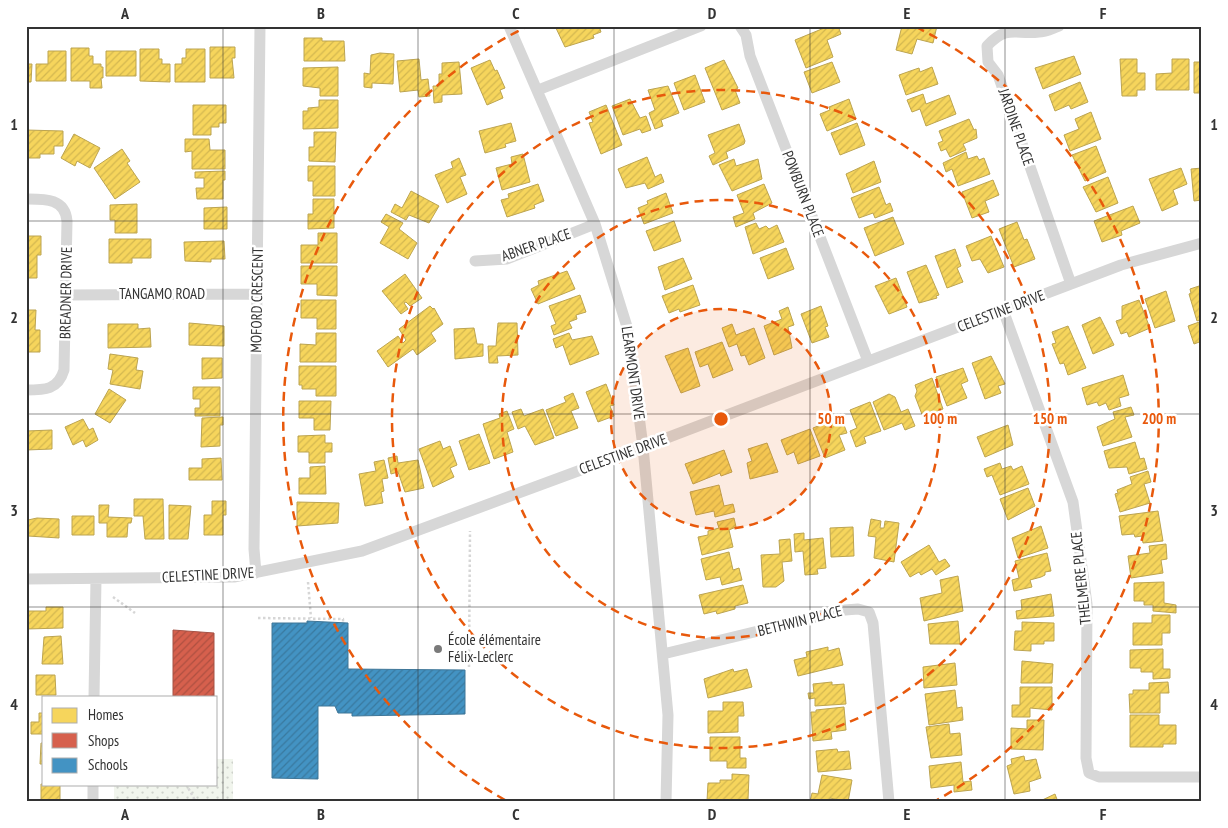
<svg xmlns="http://www.w3.org/2000/svg" width="1228" height="828" viewBox="0 0 1228 828" font-family="'PT Sans Narrow',sans-serif">
<style>
.park{fill:url(#park-dots)}
.homes{fill:url(#homes-hatch);stroke:#bca450}
.shops{fill:url(#shops-hatch);stroke:#a55245}
.schools{fill:url(#schools-hatch);stroke:#3e7698}
.lines{fill:none;stroke-linecap:round;stroke-linejoin:round}
.path{stroke:#d6d6d6;stroke-width:2.5;stroke-dasharray:2.5 2.5;stroke-linecap:butt}
.street{stroke:#d7d7d7;stroke-width:11}
.grid{fill:none;stroke:#333;stroke-width:1;stroke-opacity:0.55}
.ring{fill:none;stroke:#e8590c;stroke-width:2.5;stroke-dasharray:9 6}
.poi-dot{fill:#7a7a7a;stroke:#fff;stroke-width:2}
.labels{text-anchor:middle;stroke-width:5;stroke-linejoin:round;paint-order:stroke}
.street-label{font-size:15px;fill:#333;stroke:#fff}
.poi-label{font-size:15px;fill:#333;stroke:#fff;text-anchor:start}
.centre{fill:#e8590c;stroke:#fff;stroke-width:2.5}
.ring-label{font-size:15px;text-anchor:middle;font-weight:bold;fill:#e8590c;stroke:#fff;stroke-width:5;stroke-linejoin:round;paint-order:stroke}
.neatline{fill:none;stroke:#333;stroke-width:2}
.grid-label{font-size:16px;text-anchor:middle;font-weight:bold;fill:#333}
</style>
<defs>
<pattern id="park-dots" width="8" height="8" patternUnits="userSpaceOnUse" patternTransform="scale(1.25)"><rect width="8" height="8" fill="#f1f5ed"/><path d="M2 2h.1M6 6h.1" fill="none" stroke="#cfd2cc" stroke-width="1.8" stroke-linecap="round"/></pattern>
<pattern id="homes-hatch" width="6" height="6" patternUnits="userSpaceOnUse" patternTransform="scale(1.25)"><rect width="6" height="6" fill="#f6d55c"/><path d="M-1 1l2-2M0 6l6-6M5 7l2-2" fill="none" stroke="#d3b750"/></pattern>
<pattern id="shops-hatch" width="6" height="6" patternUnits="userSpaceOnUse" patternTransform="scale(1.25)"><rect width="6" height="6" fill="#d6604d"/><path d="M-1 1l2-2M0 6l6-6M5 7l2-2" fill="none" stroke="#ae5041"/></pattern>
<pattern id="schools-hatch" width="6" height="6" patternUnits="userSpaceOnUse" patternTransform="scale(1.25)"><rect width="6" height="6" fill="#4393c3"/><path d="M-1 1l2-2M0 6l6-6M5 7l2-2" fill="none" stroke="#39799f"/></pattern>
</defs>
<rect width="100%" height="100%" fill="#fff"/>
<!-- park -->
<path class="park" d="M 216,759 L 233,759 L 233,802 L 114,802 L 114,784 L 216,784 Z"/>
<!-- homes -->
<path class="homes" d="M 555,26 L 599,26 L 601,32 L 593,35 L 594,38 L 565,47 Z
M 829,26 L 838,26 L 841,34 L 827,40 L 833,57 L 806,68 L 795,40 Z
M 902,26 L 937,26 L 933,43 L 917,39 L 912,54 L 896,50 Z
M 304,38 L 322,38 L 322,41 L 344,41 L 345,61 L 304,61 Z
M 210,47 L 235,47 L 235,58 L 232,58 L 234,78 L 210,78 Z
M 71,48 L 89,48 L 89,56 L 93,56 L 93,64 L 101,64 L 101,67 L 103,67 L 103,78 L 101,78 L 102,88 L 90,88 L 90,81 L 71,81 Z
M 140,49 L 159,49 L 159,59 L 162,59 L 162,64 L 170,64 L 170,82 L 140,81 Z
M 186,49 L 205,49 L 205,82 L 175,82 L 175,64 L 182,64 L 182,58 L 186,58 Z
M 48,51 L 66,51 L 66,81 L 36,81 L 36,64 L 48,64 Z
M 106,51 L 136,51 L 136,76 L 106,76 Z
M 380,53 L 394,54 L 393,84 L 372,83 L 372,88 L 364,87 L 364,73 L 370,74 L 371,55 Z
M 1074,56 L 1081,74 L 1043,89 L 1035,68 Z
M 419,59 L 421,80 L 428,79 L 430,96 L 419,97 L 418,90 L 400,92 L 397,61 Z
M 1120,59 L 1137,59 L 1137,73 L 1145,73 L 1145,90 L 1137,90 L 1137,96 L 1122,96 Z
M 1172,59 L 1189,59 L 1189,90 L 1156,90 L 1156,74 L 1172,73 Z
M 490,60 L 495,71 L 497,70 L 505,88 L 500,90 L 503,98 L 487,105 L 471,68 Z
M 724,60 L 738,88 L 735,90 L 740,103 L 722,110 L 705,68 Z
M 459,62 L 462,94 L 442,95 L 442,102 L 434,103 L 433,86 L 439,86 L 439,74 L 442,74 L 442,63 Z
M 832,62 L 840,82 L 812,93 L 804,72 Z
M 1194,62 L 1202,62 L 1202,93 L 1194,93 Z
M 26,64 L 32,64 L 31,82 L 26,82 Z
M 338,67 L 338,96 L 320,96 L 320,88 L 303,86 L 303,68 Z
M 932,67 L 938,84 L 906,95 L 899,75 L 916,69 L 919,68 L 920,72 Z
M 695,75 L 705,102 L 684,110 L 674,83 Z
M 1080,82 L 1088,102 L 1071,109 L 1069,105 L 1055,111 L 1049,95 Z
M 668,86 L 679,113 L 661,120 L 663,126 L 655,129 L 649,113 L 655,110 L 648,90 Z
M 923,94 L 926,104 L 949,95 L 956,114 L 926,126 L 920,109 L 912,112 L 907,100 Z
M 630,99 L 640,118 L 646,116 L 651,130 L 642,133 L 640,129 L 623,135 L 612,106 Z
M 849,99 L 856,119 L 827,131 L 820,114 L 830,110 L 829,107 Z
M 319,100 L 338,100 L 338,128 L 303,129 L 303,111 L 308,111 L 308,108 L 319,107 Z
M 193,105 L 226,105 L 226,123 L 219,123 L 219,127 L 211,127 L 211,135 L 193,135 Z
M 606,105 L 622,145 L 601,154 L 589,123 L 593,122 L 589,112 Z
M 1091,112 L 1101,139 L 1070,151 L 1064,135 L 1079,129 L 1075,119 Z
M 969,119 L 974,130 L 976,129 L 977,138 L 963,144 L 966,150 L 950,157 L 946,149 L 941,151 L 938,143 L 943,141 L 939,131 Z
M 511,123 L 516,141 L 505,144 L 506,147 L 485,153 L 479,131 Z
M 857,123 L 865,145 L 840,155 L 831,133 Z
M 739,124 L 745,141 L 744,144 L 726,152 L 728,158 L 713,165 L 709,156 L 715,153 L 708,135 Z
M 26,130 L 63,131 L 63,146 L 54,146 L 54,154 L 40,154 L 40,158 L 26,158 Z
M 314,132 L 336,132 L 335,162 L 309,161 L 309,147 L 314,147 Z
M 74,134 L 100,148 L 90,168 L 77,161 L 75,166 L 61,158 Z
M 185,139 L 209,139 L 210,150 L 225,150 L 225,169 L 192,169 L 192,151 L 185,152 Z
M 1096,146 L 1106,172 L 1085,181 L 1072,155 Z
M 122,149 L 130,161 L 127,163 L 140,182 L 115,199 L 94,168 Z
M 966,152 L 968,159 L 977,156 L 979,160 L 984,158 L 990,174 L 958,186 L 952,169 L 946,172 L 943,163 Z
M 523,154 L 530,182 L 502,190 L 496,168 L 512,164 L 511,157 Z
M 647,157 L 655,177 L 661,174 L 664,182 L 648,189 L 645,183 L 626,188 L 618,169 Z
M 459,158 L 466,175 L 460,177 L 467,194 L 447,203 L 435,175 L 453,168 L 451,162 Z
M 734,159 L 736,166 L 758,159 L 762,179 L 732,191 L 719,165 Z
M 874,161 L 881,182 L 853,193 L 846,174 Z
M 308,166 L 335,166 L 335,196 L 313,196 L 313,181 L 308,181 Z
M 1181,168 L 1187,184 L 1173,190 L 1178,204 L 1162,211 L 1149,179 Z
M 1202,168 L 1202,200 L 1194,201 L 1191,169 Z
M 225,171 L 225,180 L 223,180 L 223,199 L 197,199 L 196,188 L 204,188 L 204,178 L 195,178 L 195,172 Z
M 1108,177 L 1118,203 L 1096,212 L 1083,187 Z
M 993,180 L 999,195 L 985,201 L 989,212 L 972,218 L 962,192 Z
M 538,184 L 544,201 L 534,205 L 535,208 L 507,217 L 501,200 L 509,198 L 508,194 Z
M 764,184 L 772,203 L 753,213 L 755,219 L 736,227 L 733,217 L 744,213 L 737,195 Z
M 879,187 L 886,205 L 890,203 L 893,211 L 875,218 L 873,213 L 859,218 L 851,198 Z
M 411,191 L 439,206 L 429,223 L 409,215 L 406,220 L 391,212 L 395,204 L 402,208 Z
M 666,193 L 673,213 L 644,224 L 638,208 L 648,204 L 647,201 Z
M 313,199 L 334,199 L 334,228 L 308,229 L 308,214 L 313,214 Z
M 137,204 L 137,233 L 115,233 L 115,220 L 110,220 L 110,205 Z
M 1133,206 L 1140,223 L 1121,231 L 1122,235 L 1102,242 L 1094,221 Z
M 227,207 L 227,229 L 204,229 L 204,208 Z
M 386,214 L 403,223 L 399,229 L 417,243 L 408,259 L 380,243 L 389,227 L 381,222 Z
M 893,217 L 904,244 L 875,256 L 864,228 Z
M 674,221 L 681,241 L 654,251 L 646,231 Z
M 1017,222 L 1024,240 L 1027,239 L 1035,259 L 1014,267 L 999,229 Z
M 756,223 L 759,229 L 766,226 L 769,229 L 777,225 L 784,242 L 753,254 L 745,227 Z
M 318,233 L 337,233 L 337,263 L 301,263 L 301,245 L 318,245 Z
M 26,236 L 41,236 L 41,255 L 37,255 L 37,278 L 26,278 Z
M 991,236 L 1004,267 L 988,273 L 980,259 L 972,261 L 966,246 Z
M 109,239 L 151,239 L 151,258 L 132,258 L 132,263 L 109,263 Z
M 224,241 L 225,259 L 211,259 L 211,262 L 185,261 L 184,242 Z
M 786,248 L 794,269 L 768,279 L 760,258 Z
M 955,249 L 961,266 L 957,268 L 963,282 L 947,288 L 935,256 Z
M 683,258 L 692,279 L 665,290 L 658,267 Z
M 926,265 L 939,295 L 936,296 L 937,298 L 919,303 L 907,272 Z
M 301,266 L 337,266 L 337,296 L 317,295 L 317,284 L 301,284 Z
M 567,271 L 575,289 L 538,304 L 531,289 L 539,285 L 538,281 Z
M 405,274 L 422,298 L 410,306 L 406,302 L 404,303 L 408,309 L 401,314 L 382,291 Z
M 896,278 L 907,307 L 889,314 L 875,286 Z
M 693,285 L 700,305 L 680,312 L 679,309 L 669,313 L 662,296 Z
M 1202,285 L 1202,319 L 1197,321 L 1189,294 L 1191,293 L 1190,289 Z
M 1166,291 L 1175,321 L 1155,328 L 1145,299 Z
M 580,295 L 586,312 L 576,315 L 577,319 L 569,322 L 572,328 L 554,335 L 551,326 L 556,324 L 549,306 Z
M 301,300 L 336,300 L 336,329 L 317,329 L 317,318 L 301,318 Z
M 1139,300 L 1150,328 L 1129,337 L 1127,332 L 1121,334 L 1116,321 L 1122,319 L 1122,306 Z
M 430,306 L 433,309 L 434,308 L 443,324 L 431,333 L 436,341 L 417,355 L 413,349 L 388,367 L 377,351 L 398,336 L 403,343 L 406,340 L 399,329 Z
M 821,306 L 828,326 L 825,327 L 829,337 L 812,343 L 801,314 Z
M 788,307 L 794,325 L 788,327 L 792,348 L 774,355 L 764,326 L 782,319 L 779,311 Z
M 26,310 L 36,310 L 35,330 L 40,330 L 40,352 L 26,352 Z
M 1100,317 L 1114,345 L 1093,354 L 1082,325 Z
M 1202,321 L 1202,341 L 1194,344 L 1188,326 Z
M 189,323 L 224,326 L 224,346 L 189,345 Z
M 498,323 L 517,323 L 518,355 L 497,356 L 498,363 L 489,363 L 488,346 L 496,346 Z
M 108,324 L 138,324 L 138,329 L 150,328 L 151,347 L 108,348 Z
M 732,324 L 736,335 L 754,328 L 765,358 L 749,365 L 745,355 L 741,356 L 737,344 L 729,347 L 722,328 Z
M 1068,326 L 1086,368 L 1068,375 L 1064,363 L 1060,364 L 1052,344 L 1056,343 L 1052,332 Z
M 474,328 L 477,344 L 483,344 L 483,356 L 455,359 L 454,329 Z
M 316,333 L 336,333 L 336,362 L 300,362 L 300,344 L 316,345 Z
M 569,333 L 572,340 L 592,336 L 599,354 L 570,365 L 563,345 L 556,348 L 553,339 Z
M 722,342 L 733,370 L 713,378 L 708,364 L 700,367 L 695,352 Z
M 688,348 L 700,386 L 681,393 L 665,356 Z
M 110,354 L 138,358 L 136,370 L 143,371 L 140,389 L 110,384 L 113,370 L 108,369 Z
M 991,356 L 1005,384 L 998,386 L 1001,393 L 985,399 L 972,363 Z
M 202,358 L 222,358 L 222,378 L 202,379 Z
M 299,366 L 336,366 L 336,396 L 316,396 L 316,389 L 302,389 L 302,385 L 299,385 Z
M 963,368 L 968,381 L 961,384 L 967,398 L 947,406 L 936,377 Z
M 1123,375 L 1129,395 L 1119,398 L 1121,406 L 1109,410 L 1106,403 L 1099,406 L 1097,402 L 1087,405 L 1082,388 Z
M 932,378 L 943,409 L 923,417 L 915,396 L 917,391 L 915,385 Z
M 606,384 L 614,405 L 610,406 L 614,416 L 598,422 L 586,392 Z
M 193,387 L 220,387 L 220,416 L 195,416 L 195,408 L 200,408 L 200,399 L 193,399 Z
M 109,389 L 126,400 L 110,423 L 95,414 Z
M 573,393 L 579,408 L 571,411 L 578,428 L 556,436 L 546,410 L 566,402 L 564,397 Z
M 889,394 L 895,397 L 901,412 L 908,409 L 915,426 L 905,430 L 902,423 L 884,430 L 873,402 Z
M 299,401 L 331,401 L 330,430 L 314,430 L 314,418 L 299,418 Z
M 870,402 L 881,431 L 864,437 L 866,443 L 856,447 L 850,431 L 857,428 L 850,410 Z
M 1131,407 L 1134,415 L 1125,417 L 1132,437 L 1103,446 L 1097,427 L 1115,419 L 1113,412 Z
M 521,409 L 524,416 L 543,409 L 554,438 L 535,445 L 525,426 L 518,429 L 512,412 Z
M 507,411 L 514,429 L 507,432 L 513,452 L 494,459 L 483,424 L 500,418 L 499,414 Z
M 223,417 L 223,425 L 220,425 L 220,446 L 201,447 L 202,418 Z
M 841,417 L 847,433 L 839,435 L 845,450 L 825,458 L 813,428 Z
M 83,419 L 89,430 L 93,428 L 98,440 L 86,447 L 83,440 L 73,445 L 65,427 Z
M 1008,425 L 1013,445 L 985,457 L 977,437 Z
M 810,429 L 820,456 L 798,464 L 794,452 L 787,455 L 781,440 Z
M 52,430 L 52,449 L 26,450 L 26,431 Z
M 479,434 L 490,463 L 469,470 L 459,441 Z
M 325,435 L 325,443 L 332,443 L 332,452 L 325,452 L 325,463 L 309,463 L 309,452 L 298,452 L 298,436 Z
M 440,441 L 443,449 L 450,446 L 457,465 L 450,468 L 454,477 L 433,487 L 419,449 Z
M 1135,442 L 1140,459 L 1144,458 L 1147,469 L 1129,474 L 1127,467 L 1109,468 L 1104,451 Z
M 767,443 L 778,472 L 750,479 L 747,463 L 752,461 L 748,449 Z
M 724,450 L 732,472 L 721,476 L 720,473 L 693,484 L 685,464 Z
M 397,456 L 398,463 L 418,460 L 424,488 L 405,492 L 398,472 L 391,474 L 388,458 Z
M 221,458 L 222,480 L 189,480 L 189,468 L 202,468 L 202,459 Z
M 384,460 L 388,478 L 382,479 L 384,491 L 381,492 L 383,503 L 365,506 L 359,474 L 376,471 L 374,462 Z
M 1000,463 L 1002,469 L 1011,466 L 1013,470 L 1022,466 L 1029,484 L 1000,495 L 992,475 L 987,477 L 984,469 Z
M 325,466 L 326,494 L 299,494 L 299,478 L 310,478 L 310,467 Z
M 1148,471 L 1151,482 L 1144,484 L 1150,503 L 1120,512 L 1115,494 L 1118,493 L 1117,490 L 1132,484 L 1130,477 Z
M 719,485 L 724,506 L 733,504 L 735,512 L 715,517 L 714,511 L 696,515 L 690,492 Z
M 1028,488 L 1035,506 L 1008,520 L 1000,499 Z
M 134,499 L 163,499 L 164,539 L 145,539 L 143,516 L 134,516 Z
M 212,501 L 226,501 L 226,515 L 223,515 L 223,535 L 204,535 L 204,515 L 212,515 Z
M 297,502 L 339,503 L 338,523 L 297,526 Z
M 99,505 L 109,505 L 108,517 L 132,518 L 131,523 L 128,523 L 127,537 L 107,537 L 107,523 L 99,523 Z
M 169,505 L 191,506 L 188,539 L 169,539 Z
M 1158,511 L 1163,541 L 1143,543 L 1142,536 L 1135,537 L 1134,534 L 1122,535 L 1119,516 Z
M 72,516 L 94,516 L 94,535 L 72,535 Z
M 37,518 L 59,519 L 59,538 L 28,536 L 28,520 Z
M 734,518 L 736,527 L 729,530 L 733,547 L 702,555 L 698,537 L 708,535 L 708,531 L 719,528 L 717,522 Z
M 871,519 L 881,521 L 880,528 L 884,528 L 885,521 L 899,523 L 894,562 L 874,558 L 876,537 L 868,536 Z
M 1041,526 L 1048,548 L 1018,558 L 1012,538 Z
M 853,527 L 854,556 L 831,557 L 830,528 Z
M 804,533 L 804,540 L 823,538 L 826,568 L 817,569 L 818,574 L 805,575 L 803,551 L 795,552 L 794,534 Z
M 790,539 L 792,561 L 782,562 L 784,581 L 776,587 L 763,587 L 761,555 L 780,554 L 779,540 Z
M 1166,544 L 1167,559 L 1161,560 L 1163,573 L 1131,578 L 1128,556 L 1150,553 L 1149,546 Z
M 929,545 L 939,562 L 945,559 L 950,566 L 936,575 L 932,569 L 921,575 L 919,572 L 910,577 L 901,562 Z
M 729,552 L 733,570 L 739,568 L 742,580 L 722,585 L 720,577 L 706,580 L 701,559 Z
M 1047,553 L 1051,571 L 1045,572 L 1045,575 L 1041,577 L 1030,580 L 1032,587 L 1014,591 L 1012,580 L 1019,578 L 1015,561 Z
M 958,576 L 963,611 L 924,621 L 920,598 L 942,593 L 940,580 Z
M 1164,582 L 1164,603 L 1176,605 L 1176,613 L 1153,611 L 1153,605 L 1144,605 L 1144,601 L 1134,601 L 1134,583 Z
M 743,585 L 748,603 L 735,606 L 735,609 L 717,614 L 716,611 L 704,614 L 699,595 Z
M 1051,594 L 1054,616 L 1017,619 L 1016,611 L 1022,610 L 1021,600 Z
M 46,607 L 63,607 L 63,628 L 26,629 L 26,611 L 46,611 Z
M 1152,615 L 1170,615 L 1170,633 L 1162,633 L 1162,645 L 1133,645 L 1133,623 L 1152,623 Z
M 958,621 L 960,644 L 930,644 L 928,624 Z
M 1022,622 L 1054,623 L 1054,641 L 1044,641 L 1044,644 L 1031,644 L 1031,651 L 1014,650 L 1015,631 L 1022,631 Z
M 61,636 L 63,664 L 42,664 L 44,637 Z
M 828,647 L 828,651 L 839,648 L 843,665 L 798,676 L 794,660 L 807,657 L 806,652 Z
M 1163,649 L 1163,669 L 1170,669 L 1170,678 L 1153,679 L 1153,672 L 1141,672 L 1141,668 L 1130,668 L 1130,650 Z
M 1022,661 L 1053,664 L 1052,683 L 1021,683 Z
M 955,663 L 957,685 L 924,688 L 923,667 Z
M 733,669 L 734,672 L 747,669 L 752,687 L 708,698 L 704,679 Z
M 36,675 L 55,675 L 56,695 L 36,695 Z
M 832,682 L 832,685 L 844,684 L 846,704 L 815,706 L 815,698 L 809,699 L 808,693 L 814,693 L 813,684 Z
M 1168,682 L 1169,693 L 1160,693 L 1160,713 L 1130,713 L 1129,694 L 1133,694 L 1133,690 L 1149,690 L 1149,683 Z
M 1020,687 L 1052,687 L 1052,710 L 1030,708 L 1030,717 L 1012,717 L 1012,705 L 1020,705 Z
M 955,690 L 957,708 L 962,707 L 963,720 L 929,725 L 925,694 Z
M 723,702 L 743,702 L 744,716 L 738,716 L 738,732 L 708,733 L 708,711 L 723,711 Z
M 844,707 L 846,730 L 831,732 L 832,739 L 813,741 L 811,712 L 816,712 L 816,710 Z
M 39,713 L 44,713 L 44,734 L 31,734 L 31,722 L 39,722 Z
M 1130,715 L 1159,715 L 1159,725 L 1176,725 L 1176,744 L 1163,744 L 1163,747 L 1130,747 Z
M 1027,720 L 1044,720 L 1043,750 L 1011,749 L 1011,728 L 1027,729 Z
M 949,724 L 950,734 L 960,733 L 962,755 L 931,758 L 926,727 Z
M 710,737 L 740,737 L 740,758 L 746,758 L 746,768 L 727,768 L 727,761 L 710,761 Z
M 41,743 L 44,743 L 44,764 L 40,764 Z
M 837,749 L 838,752 L 849,751 L 851,769 L 818,772 L 816,751 Z
M 1024,756 L 1025,761 L 1036,759 L 1041,778 L 1029,782 L 1030,791 L 1014,794 L 1007,766 L 1012,764 L 1011,759 Z
M 961,762 L 963,782 L 971,781 L 972,790 L 954,792 L 954,785 L 931,788 L 929,766 Z
M 732,774 L 749,775 L 748,800 L 707,801 L 708,783 L 720,783 L 720,780 L 732,780 Z
M 822,775 L 852,780 L 848,802 L 830,798 L 829,802 L 810,802 L 812,793 L 818,794 Z
M 41,784 L 60,784 L 60,802 L 41,802 Z
M 1055,794 L 1058,802 L 1038,802 Z"/>
<!-- shops -->
<path class="shops" d="M 173,630 L 214,633 L 214,697 L 173,697 Z"/>
<!-- schools -->
<path class="schools" d="M 307,621 L 348,623 L 348,669 L 465,670 L 465,714 L 352,716 L 352,713 L 338,713 L 335,706 L 318,706 L 318,779 L 272,778 L 272,623 L 307,623 Z"/>
<g class="lines">
<!-- path -->
<path class="path" d="M 308,582 L 311,618
M 113,597 L 135,613
M 258,618 L 343,619 L 343,622
M 469,667 L 470,531
M 186,784 L 196,802"/>
<!-- street -->
<path class="street" d="M 509,26 L 595,224 L 628,330 L 643,447 L 668,715 L 666,802
M 740,26 L 746,35 L 750,56 L 868,361
M 1059,26 C 1053,28 1046,32 1039,32 C 1015,35 1008,24 987,46 L 988,62 L 998,75 L 1071,284
M 538,90 L 701,26
M 26,199 C 44,199 65,198 67,221 L 64,370 C 58,390 45,390 26,390
M 475,261 L 507,259 L 595,224
M 66,295 L 257,294
M 1003,310 L 1073,502 L 1087,604 L 1086,758 L 1089,773 L 1099,777 L 1202,777
M 256,573 L 254,549 L 260,26
M 26,579 L 234,577 L 362,551 L 643,447 L 1121,265 L 1202,243
M 663,654 L 845,610 L 858,609 L 869,612 L 873,623 L 889,802
M 94,697 L 96,579
M 93,802 L 93,784"/>
</g>
<!-- grid -->
<path class="grid" d="M 223,26 L 223,802M 418,26 L 418,802M 614,26 L 614,802M 810,26 L 810,802M 1005,26 L 1005,802M 26,221 L 1202,221M 26,414 L 1202,414M 26,607 L 1202,607"/>
<!-- distance rings -->
<circle cx="721" cy="419" r="110" fill="#e8590c" fill-opacity=".12"/>
<g class="ring">
<circle cx="721" cy="419" r="110"/>
<circle cx="721" cy="419" r="219"/>
<circle cx="721" cy="419" r="329"/>
<path d="M505 800A438 438 0 0 1 526 27M916 27A438 438 0 0 1 937 800"/>
</g>
<!-- markers -->
<circle class="poi-dot" cx="438" cy="649" r="5"/>
<g class="labels">
<!-- street labels -->
<g class="street-label">
<text transform="translate(1016 127) rotate(71)" y="5">JARDINE PLACE</text>
<text transform="translate(803 194) rotate(69)" y="5">POWBURN PLACE</text>
<text transform="translate(536 245) rotate(-19)" y="5">ABNER PLACE</text>
<text transform="translate(66 293) rotate(-89)" y="5">BREADNER DRIVE</text>
<text x="162" y="299">TANGAMO ROAD</text>
<text transform="translate(257 300) rotate(-89)" y="5">MOFORD CRESCENT</text>
<text transform="translate(1001 311) rotate(-21)" y="5">CELESTINE DRIVE</text>
<text transform="translate(633 373) rotate(82)" y="5">LEARMONT DRIVE</text>
<text transform="translate(623 454) rotate(-20)" y="5">CELESTINE DRIVE</text>
<text transform="translate(208 575) rotate(-3)" y="5">CELESTINE DRIVE</text>
<text transform="translate(1081 578) rotate(-96)" y="5">THELMERE PLACE</text>
<text transform="translate(800 621) rotate(-14)" y="5">BETHWIN PLACE</text>
</g>
<!-- poi labels -->
<g class="poi-label">
<text x="448" y="645">École élémentaire<tspan x="448" dy="17">Félix-Leclerc</tspan></text>
</g>
</g>
<circle cx="721" cy="419" r="8" class="centre"/>
<g class="ring-label">
<text x="831" y="424">50 m</text>
<text x="940" y="424">100 m</text>
<text x="1050" y="424">150 m</text>
<text x="1159" y="424">200 m</text>
</g>
<!-- border -->
<rect width="1228" height="828" fill="none" stroke="#ffffff" stroke-width="55"/>
<!-- legend -->
<rect x="42" y="696" width="175" height="90" fill="#ffffff" stroke="#adadad"/>
<rect x="52" y="708" width="25" height="15" fill="#f6d55c" stroke="#adadad"/>
<text x="88" y="720" font-size="15" fill="#333333">Homes</text>
<rect x="52" y="733" width="25" height="15" fill="#d6604d" stroke="#adadad"/>
<text x="88" y="746" font-size="15" fill="#333333">Shops</text>
<rect x="52" y="758" width="25" height="15" fill="#4393c3" stroke="#adadad"/>
<text x="88" y="770" font-size="15" fill="#333333">Schools</text>
<rect x="28" y="28" width="1172" height="772" class="neatline"/>
<g class="grid-label">
<text x="125" y="19">A</text>
<text x="321" y="19">B</text>
<text x="516" y="19">C</text>
<text x="712" y="19">D</text>
<text x="907" y="19">E</text>
<text x="1103" y="19">F</text>
<text x="14" y="130">1</text>
<text x="1214" y="130">1</text>
<text x="14" y="323">2</text>
<text x="1214" y="323">2</text>
<text x="14" y="516">3</text>
<text x="1214" y="516">3</text>
<text x="14" y="710">4</text>
<text x="1214" y="710">4</text>
<text x="125" y="820">A</text>
<text x="321" y="820">B</text>
<text x="516" y="820">C</text>
<text x="712" y="820">D</text>
<text x="907" y="820">E</text>
<text x="1103" y="820">F</text>
</g>
</svg>
